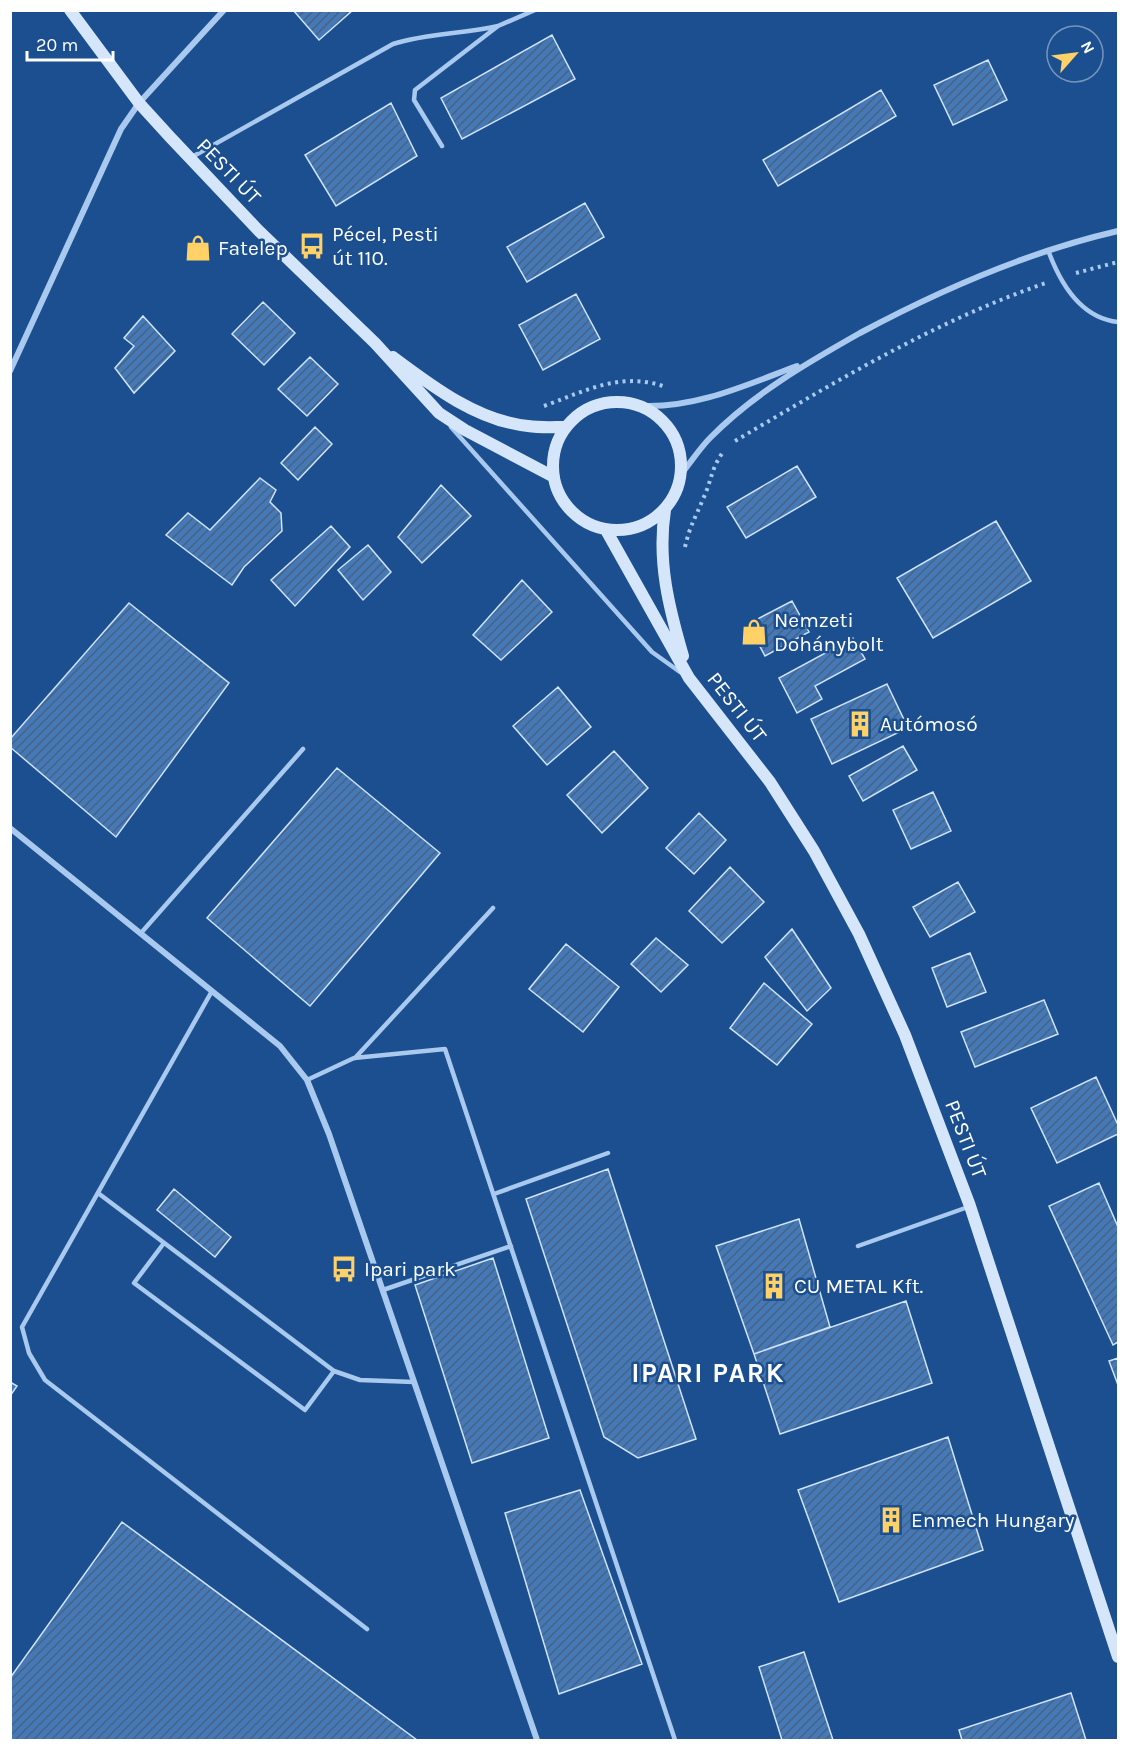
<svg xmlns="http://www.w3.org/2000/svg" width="1129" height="1751" viewBox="0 0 1129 1751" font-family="Karla,sans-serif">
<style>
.building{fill:url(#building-hatch);stroke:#cfe3fa;stroke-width:1.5}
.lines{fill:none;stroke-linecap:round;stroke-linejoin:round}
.path{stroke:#a9c9ee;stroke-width:4;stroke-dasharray:3 4.5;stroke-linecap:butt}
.service{stroke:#a9c9ee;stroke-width:4.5}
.minor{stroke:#a9c9ee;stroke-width:6}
.secondary{stroke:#d6e6fa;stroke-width:12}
.labels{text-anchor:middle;stroke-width:5;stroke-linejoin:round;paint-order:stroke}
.street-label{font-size:21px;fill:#fff;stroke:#1b4f8f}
.poi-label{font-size:21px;fill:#fff;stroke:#1b4f8f;text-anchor:start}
.district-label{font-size:27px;font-weight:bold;letter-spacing:1.5px;fill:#fff;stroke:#1b4f8f}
</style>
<defs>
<pattern id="building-hatch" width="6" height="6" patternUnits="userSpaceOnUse" patternTransform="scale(1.5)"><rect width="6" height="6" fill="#4478b7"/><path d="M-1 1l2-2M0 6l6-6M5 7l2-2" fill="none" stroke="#486282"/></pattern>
</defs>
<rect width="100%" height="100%" fill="#1b4f8f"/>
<!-- building -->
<path class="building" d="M 293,10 L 353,10 L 319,40 Z
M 552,35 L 575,79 L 462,139 L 441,98 Z
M 988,60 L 1007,100 L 953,125 L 934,85 Z
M 881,90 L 896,116 L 778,186 L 763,160 Z
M 391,103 L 417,156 L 336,206 L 305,155 Z
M 585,203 L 604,237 L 527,282 L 507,247 Z
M 576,294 L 600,339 L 543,370 L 519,325 Z
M 263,302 L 295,333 L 264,365 L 232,334 Z
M 143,316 L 175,351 L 134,393 L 115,368 L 134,346 L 124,338 Z
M 310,357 L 338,384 L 307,416 L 278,389 Z
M 315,427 L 332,444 L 298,480 L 281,463 Z
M 797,466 L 816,497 L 746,538 L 727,507 Z
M 260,478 L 276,490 L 270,502 L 281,513 L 282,531 L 244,567 L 232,585 L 166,535 L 188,513 L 210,530 Z
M 441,485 L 471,516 L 422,563 L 398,537 Z
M 996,521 L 1031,581 L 933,638 L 897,578 Z
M 331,526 L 350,547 L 295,606 L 271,580 Z
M 368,545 L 391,572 L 363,600 L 338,570 Z
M 522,580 L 552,612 L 501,660 L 473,635 Z
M 792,601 L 809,632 L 765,656 L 748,624 Z
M 129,603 L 229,683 L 116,837 L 10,747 L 10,739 Z
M 853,638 L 865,659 L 815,686 L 822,699 L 797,713 L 779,678 Z
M 887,684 L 908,728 L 832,764 L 811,719 Z
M 558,687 L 591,727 L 547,765 L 513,726 Z
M 903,746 L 917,770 L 863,801 L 849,776 Z
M 614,751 L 648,788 L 602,833 L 567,795 Z
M 337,768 L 440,853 L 310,1006 L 207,918 Z
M 933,792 L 951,831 L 911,849 L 893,810 Z
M 699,813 L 726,840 L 694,874 L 666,848 Z
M 730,867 L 764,902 L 722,943 L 689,911 Z
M 958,882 L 975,912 L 930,937 L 913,907 Z
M 792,929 L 831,988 L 807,1011 L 765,957 Z
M 656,938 L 688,965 L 661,992 L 631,964 Z
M 566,944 L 619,987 L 583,1032 L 529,989 Z
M 970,953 L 986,992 L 947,1007 L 932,968 Z
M 764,983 L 812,1024 L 777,1065 L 730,1028 Z
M 1044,1000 L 1058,1034 L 975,1067 L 961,1032 Z
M 1096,1077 L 1118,1125 L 1118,1134 L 1057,1163 L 1031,1108 Z
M 608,1169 L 696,1439 L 638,1458 L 604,1437 L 526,1199 Z
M 1099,1183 L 1118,1227 L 1118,1342 L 1113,1345 L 1049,1206 Z
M 174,1189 L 231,1237 L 215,1257 L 157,1210 Z
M 799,1219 L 830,1327 L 754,1354 L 716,1246 Z
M 493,1258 L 549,1438 L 472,1463 L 415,1285 Z
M 906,1301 L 932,1383 L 780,1434 L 754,1354 Z
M 1118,1358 L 1118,1385 L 1109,1361 Z
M 10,1382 L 17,1386 L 10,1396 Z
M 948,1437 L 983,1550 L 839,1602 L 798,1490 Z
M 580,1490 L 642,1664 L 559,1694 L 505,1513 Z
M 122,1522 L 417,1740 L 10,1740 L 10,1678 Z
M 804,1652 L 833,1740 L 782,1740 L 759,1667 Z
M 1071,1693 L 1086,1740 L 962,1740 L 959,1730 Z"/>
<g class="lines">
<!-- path -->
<path class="path" d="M 1076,273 L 1118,262
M 544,406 C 585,391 621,371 666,387
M 735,441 C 835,382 935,321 1046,283
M 685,547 C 690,525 695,519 703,499 C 712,480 710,471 723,452"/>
<!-- service -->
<path class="service" d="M 442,146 L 414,100 L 415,90 L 498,26 L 535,10
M 192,157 L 393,44 C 427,33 463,34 498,26
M 1048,250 C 1060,283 1080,318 1118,322
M 451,427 L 652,652 L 680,672
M 141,933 L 303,749
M 212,991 L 22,1327 L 29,1353 L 45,1380 L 367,1629
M 355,1058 L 493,908
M 307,1080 L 354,1058 L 445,1049 L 675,1740
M 98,1193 L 334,1371 L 360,1380 L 414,1382
M 494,1194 L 608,1153
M 164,1243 L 134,1283 L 305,1410 L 334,1371
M 858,1246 L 968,1207
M 383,1290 L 511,1246"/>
<!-- minor -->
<path class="minor" d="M 10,371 L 121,129 L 139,103 L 224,10
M 642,406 C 697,408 746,385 797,366
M 682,473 C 691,462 700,448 710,438 C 753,394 807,363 860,333 C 942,289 1027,252 1118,231
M 10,828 L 280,1046 L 307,1080 L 329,1134 L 537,1740"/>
<!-- secondary -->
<path class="secondary" d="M 70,10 L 139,103 L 170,137 L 258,230 L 375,343 L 439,413 L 465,430 L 554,477
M 393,357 C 433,387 478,421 528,426 C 541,428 554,427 566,427
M553 466a64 64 0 1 1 128 0a64 64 0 1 1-128 0Z
M 665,510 C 657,561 669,608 683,656
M 606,530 L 689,678 L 770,782 L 814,851 L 859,934 L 905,1035 L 970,1206 L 1118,1657"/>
</g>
<!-- icons -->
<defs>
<g id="bus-bare" transform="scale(2.07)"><path d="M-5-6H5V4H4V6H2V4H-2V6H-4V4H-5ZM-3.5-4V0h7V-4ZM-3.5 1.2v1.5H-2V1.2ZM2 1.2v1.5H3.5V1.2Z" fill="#ffd166" stroke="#1b4f8f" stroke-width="2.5" paint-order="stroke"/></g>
<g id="shop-bare" transform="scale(2.07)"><path d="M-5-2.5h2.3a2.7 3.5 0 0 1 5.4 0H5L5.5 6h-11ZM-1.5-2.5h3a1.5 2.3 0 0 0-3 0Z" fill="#ffd166" stroke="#1b4f8f" stroke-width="2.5" paint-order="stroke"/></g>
<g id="building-bare" transform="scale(2.07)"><path d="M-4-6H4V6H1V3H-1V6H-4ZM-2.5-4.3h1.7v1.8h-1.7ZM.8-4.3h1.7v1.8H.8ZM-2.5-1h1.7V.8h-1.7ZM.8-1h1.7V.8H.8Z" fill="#ffd166" stroke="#1b4f8f" stroke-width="2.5" paint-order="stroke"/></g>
</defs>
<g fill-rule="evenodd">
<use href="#bus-bare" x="312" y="246"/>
<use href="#shop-bare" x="198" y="248"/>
<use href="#shop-bare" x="754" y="632"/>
<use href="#building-bare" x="860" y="724"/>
<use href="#bus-bare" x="344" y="1269"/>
<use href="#building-bare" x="774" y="1286"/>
<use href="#building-bare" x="891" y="1520"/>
</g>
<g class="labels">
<!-- street labels -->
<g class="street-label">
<text transform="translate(229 171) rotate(46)" y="7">PESTI ÚT</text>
<text transform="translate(737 707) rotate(52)" y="7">PESTI ÚT</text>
<text transform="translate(966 1139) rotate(69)" y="7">PESTI ÚT</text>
</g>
<!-- poi labels -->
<g class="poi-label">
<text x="332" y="241">Pécel, Pesti<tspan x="332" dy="24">út 110.</tspan></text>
<text x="218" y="255">Fatelep</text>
<text x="774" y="627">Nemzeti<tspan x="774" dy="24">Dohánybolt</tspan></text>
<text x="880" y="731">Autómosó</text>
<text x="364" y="1276">Ipari park</text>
<text x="794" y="1293">CU METAL Kft.</text>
<text x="911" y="1527">Enmech Hungary</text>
</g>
<!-- district labels -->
<g class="district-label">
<text x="708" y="1382">IPARI PARK</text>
</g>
</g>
<!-- border -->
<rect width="1129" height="1751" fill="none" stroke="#ffffff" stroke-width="24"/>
<!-- north arrow -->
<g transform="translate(1075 54) rotate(62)"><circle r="28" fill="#1b4f8f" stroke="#7695bc" stroke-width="1.5"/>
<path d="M0-4.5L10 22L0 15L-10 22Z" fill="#ffd166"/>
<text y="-9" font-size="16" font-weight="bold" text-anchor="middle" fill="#ffffff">N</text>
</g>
<!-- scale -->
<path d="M27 51v9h86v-9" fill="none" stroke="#ffffff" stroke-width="3"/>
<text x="36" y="51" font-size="18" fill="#ffffff" stroke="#1b4f8f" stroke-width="4.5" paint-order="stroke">20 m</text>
</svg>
